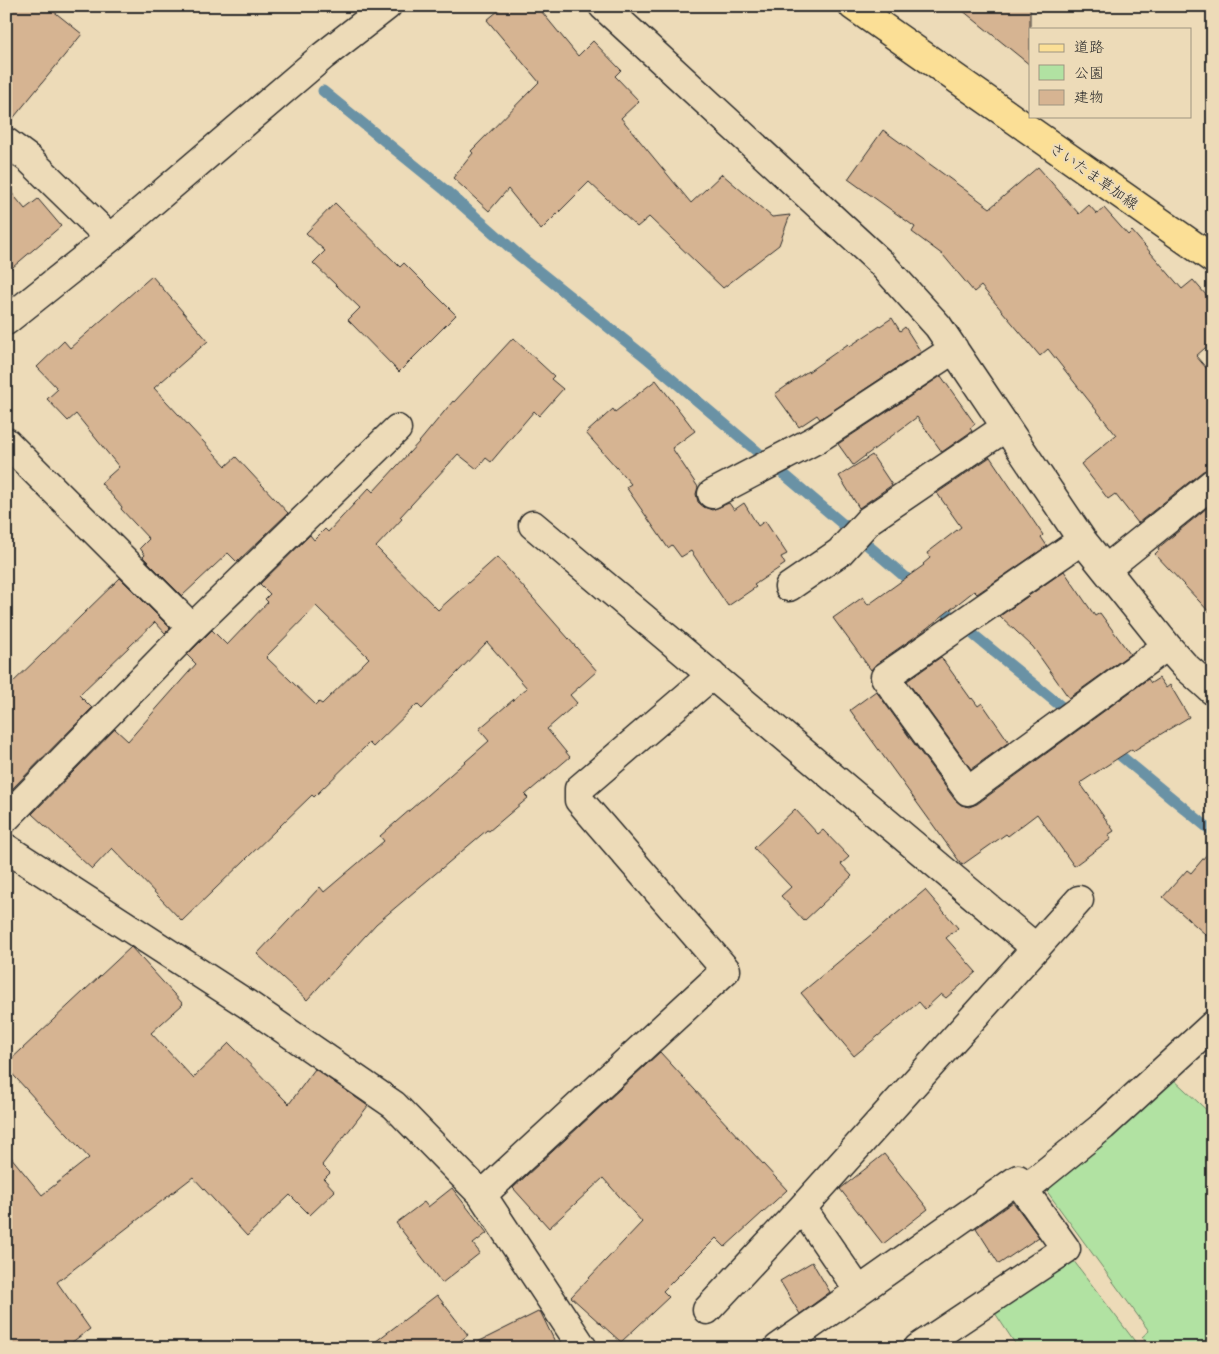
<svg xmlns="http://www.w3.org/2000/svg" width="1219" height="1354" viewBox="0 0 1219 1354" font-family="Delius,'Klee One',sans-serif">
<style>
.green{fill:#b1e2a2;stroke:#6e8666}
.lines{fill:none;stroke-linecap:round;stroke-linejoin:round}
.stream{stroke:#6b92a5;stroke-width:11}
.building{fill:#d6b492;stroke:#2b2b2b;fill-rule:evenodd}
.minor-casing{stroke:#2b2b2b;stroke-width:31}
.major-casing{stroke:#2b2b2b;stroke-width:31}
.minor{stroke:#eddbb8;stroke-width:28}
.major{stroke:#fbdf96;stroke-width:28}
.labels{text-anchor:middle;stroke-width:4;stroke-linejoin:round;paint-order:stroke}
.street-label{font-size:15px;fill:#2b2b2b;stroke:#eddbb8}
</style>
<rect width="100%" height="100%" fill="#eddbb8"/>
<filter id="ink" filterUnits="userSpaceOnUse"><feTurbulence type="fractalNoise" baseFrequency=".02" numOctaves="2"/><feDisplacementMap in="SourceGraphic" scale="10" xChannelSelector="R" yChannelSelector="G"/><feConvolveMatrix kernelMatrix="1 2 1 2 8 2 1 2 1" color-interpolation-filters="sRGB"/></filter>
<g filter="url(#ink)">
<!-- green -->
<path class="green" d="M 1171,1077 L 1213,1116 L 1213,1348 L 1151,1348 L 1142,1337 L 1149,1331 L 1043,1186 Z
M 1073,1260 L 1140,1348 L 1018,1348 L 995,1313 Z"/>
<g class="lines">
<!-- stream -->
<path class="stream" d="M 323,91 L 445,190 L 521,257 L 648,359 L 917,587
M 936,604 L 1096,735
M 1110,747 L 1213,832"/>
</g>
<!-- building -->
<path class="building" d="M 6,6 L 47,6 L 82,34 L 6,127 Z
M 504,6 L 537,6 L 578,56 L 593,41 L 621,70 L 615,76 L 639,101 L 621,118 L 691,203 L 722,174 L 772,217 L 790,215 L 779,245 L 723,288 L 649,217 L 637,227 L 589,182 L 541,230 L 508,189 L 489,211 L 453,178 L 473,153 L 471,151 L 539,82 L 487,20 Z
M 957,6 L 1030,6 L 1030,65 Z
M 883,130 L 990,208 L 1038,167 L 1079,214 L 1089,205 L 1097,214 L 1104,208 L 1128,235 L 1132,231 L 1182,289 L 1193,280 L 1213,303 L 1213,341 L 1196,356 L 1213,376 L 1213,468 L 1203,471 L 1138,523 L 1115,494 L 1108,499 L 1081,464 L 1116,435 L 1048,349 L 1040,356 L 981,286 L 974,292 L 943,255 L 912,232 L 915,227 L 848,179 Z
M 6,186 L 25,209 L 38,199 L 61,226 L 6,273 Z
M 335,203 L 400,267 L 404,263 L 456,315 L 399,372 L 348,320 L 360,308 L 313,263 L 325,251 L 306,233 Z
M 152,276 L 208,341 L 154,388 L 226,466 L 236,457 L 288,513 L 237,562 L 228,553 L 182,596 L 143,557 L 145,555 L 140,548 L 149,539 L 121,509 L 122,507 L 101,483 L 119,467 L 76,414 L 68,421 L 47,399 L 58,389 L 37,367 L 64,341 L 70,348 Z
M 892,318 L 900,331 L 905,327 L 921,352 L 820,419 L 817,415 L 799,427 L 775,394 L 808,371 L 808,372 L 848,344 L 850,346 Z
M 513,338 L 554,376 L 551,379 L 563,389 L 539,416 L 534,411 L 491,462 L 486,458 L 477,469 L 458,454 L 400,517 L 402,519 L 376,547 L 438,610 L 497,557 L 597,671 L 570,695 L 577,703 L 547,729 L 570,757 L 525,795 L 528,798 L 489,831 L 487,830 L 376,924 L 307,1000 L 257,954 L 320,887 L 324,892 L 384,841 L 380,836 L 489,741 L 479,729 L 527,688 L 487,642 L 422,709 L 417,704 L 373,747 L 369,743 L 314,797 L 312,795 L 182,921 L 112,848 L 92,869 L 32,814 L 115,729 L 128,741 L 196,664 L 187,655 L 212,630 L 227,645 L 268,602 L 265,599 L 270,594 L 260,584 L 310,535 L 314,540 L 325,529 L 328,532 L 369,488 L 373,492 L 420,441 L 453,401 L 454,402 ZM 316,606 L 369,658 L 322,704 L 319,702 L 316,705 L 266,657 Z
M 941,376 L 975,424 L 970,428 L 972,431 L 942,452 L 917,417 L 853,465 L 838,444 Z
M 656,380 L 695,431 L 672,448 L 698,487 L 696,494 L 698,502 L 704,507 L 712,510 L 729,503 L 734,510 L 744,503 L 758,526 L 765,521 L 787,554 L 781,557 L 785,564 L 754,585 L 756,587 L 728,606 L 691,551 L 681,557 L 672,545 L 668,548 L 626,487 L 631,484 L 586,433 L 613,409 L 615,412 Z
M 872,455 L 892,485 L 859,508 L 839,476 Z
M 990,457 L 1043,535 L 1041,537 L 1047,546 L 977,594 L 974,591 L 922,632 L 876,664 L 871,670 L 833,618 L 863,597 L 868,605 L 924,565 L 923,564 L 930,558 L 927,553 L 961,527 L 937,493 Z
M 1213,503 L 1213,616 L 1155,554 L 1159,550 L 1158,548 Z
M 1064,571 L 1095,616 L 1100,613 L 1130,654 L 1069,698 L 1033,647 L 1000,616 Z
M 120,578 L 170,628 L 165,633 L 155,622 L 79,695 L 92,708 L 9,792 L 6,790 L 6,689 Z
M 941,657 L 971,699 L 972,698 L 978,706 L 982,703 L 1009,742 L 971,769 L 907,681 Z
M 1159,678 L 1166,688 L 1170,685 L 1189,717 L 1133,751 L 1132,749 L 1080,783 L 1114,831 L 1108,835 L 1111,839 L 1074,866 L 1037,814 L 1008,836 L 1006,834 L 962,865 L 850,710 L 876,691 L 955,800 L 961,805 L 969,807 L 977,804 L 1148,679 L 1151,683 Z
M 795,809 L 818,834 L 823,830 L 849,857 L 841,864 L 852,876 L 804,921 L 781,896 L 791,887 L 754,848 Z
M 1213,847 L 1213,941 L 1163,897 L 1187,870 L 1191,873 Z
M 925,890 L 958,928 L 946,938 L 976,972 L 946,998 L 941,994 L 925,1009 L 919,1002 L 854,1056 L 801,993 Z
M 131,947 L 183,1004 L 151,1033 L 193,1078 L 229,1043 L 289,1104 L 315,1069 L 368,1106 L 322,1165 L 330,1173 L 324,1179 L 335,1191 L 310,1215 L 290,1195 L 247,1236 L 193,1177 L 57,1282 L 90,1329 L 64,1348 L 6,1348 L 6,1151 L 42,1195 L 89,1158 L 6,1067 L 6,1064 Z
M 660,1052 L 787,1190 L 725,1247 L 716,1238 L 663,1291 L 669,1297 L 621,1342 L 571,1297 L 642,1222 L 603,1178 L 549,1228 L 513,1188 Z
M 884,1154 L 928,1209 L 883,1244 L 840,1189 Z
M 452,1188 L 487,1233 L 473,1244 L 480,1253 L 442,1283 L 396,1223 L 424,1202 L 428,1207 Z
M 1013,1202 L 1039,1237 L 999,1264 L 976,1228 Z
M 812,1262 L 830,1292 L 800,1314 L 780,1281 Z
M 437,1295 L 468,1335 L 451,1348 L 367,1348 Z
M 540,1311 L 558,1348 L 466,1348 Z"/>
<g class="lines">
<!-- minor casing -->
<g class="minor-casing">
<path id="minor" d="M 603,6 L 881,263 L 938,326 L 1082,540 L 1167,646 L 1185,666 L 1213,691
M 6,142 L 29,159 L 110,238
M 6,321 L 110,238 L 323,56 L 387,6
M 6,442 L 192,628
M 712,494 L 817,439 L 954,349
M 533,525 L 1036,948
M 1082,540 L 885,677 L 968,791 L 1167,646
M 1106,569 L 1213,483
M 789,587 L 840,552 L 869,520 L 1006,427
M 6,818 L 192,628 L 397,429
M 6,848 L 247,1004 L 394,1105 L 482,1195 L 583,1348
M 482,1195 L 726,970 L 579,800 L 579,789 L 712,675
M 802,1208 L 859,1291
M 707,1310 L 802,1208 L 1079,900
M 778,1348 L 1018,1179 L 1024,1190 L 1103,1126 L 1213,1025
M 918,1348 L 1066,1249 L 1024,1190"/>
</g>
<!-- major casing -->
<g class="major-casing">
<path id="major" d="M 853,6 L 1213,259"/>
</g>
<!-- minor -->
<use href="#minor" class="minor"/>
<!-- major -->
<use href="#major" class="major"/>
</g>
</g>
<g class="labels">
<!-- street labels -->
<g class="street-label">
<text transform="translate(1094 176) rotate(35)" y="5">さいたま草加線</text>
</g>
</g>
<!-- margin -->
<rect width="1219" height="1354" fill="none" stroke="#eddbb8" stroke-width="25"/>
<rect x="12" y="12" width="1194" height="1329" fill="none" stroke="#2b2b2b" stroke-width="2" filter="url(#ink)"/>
<!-- legend -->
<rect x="1029" y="28" width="162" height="90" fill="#eddbb8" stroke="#9f9580"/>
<rect x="1039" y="44" width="25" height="8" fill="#fbdf96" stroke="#9f9580"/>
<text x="1074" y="52" font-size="15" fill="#2b2b2b">道路</text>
<rect x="1039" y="65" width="25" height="15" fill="#b1e2a2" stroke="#9f9580"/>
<text x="1074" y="78" font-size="15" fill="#2b2b2b">公園</text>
<rect x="1039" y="90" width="25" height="15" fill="#d6b492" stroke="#9f9580"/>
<text x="1074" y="102" font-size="15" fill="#2b2b2b">建物</text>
</svg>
